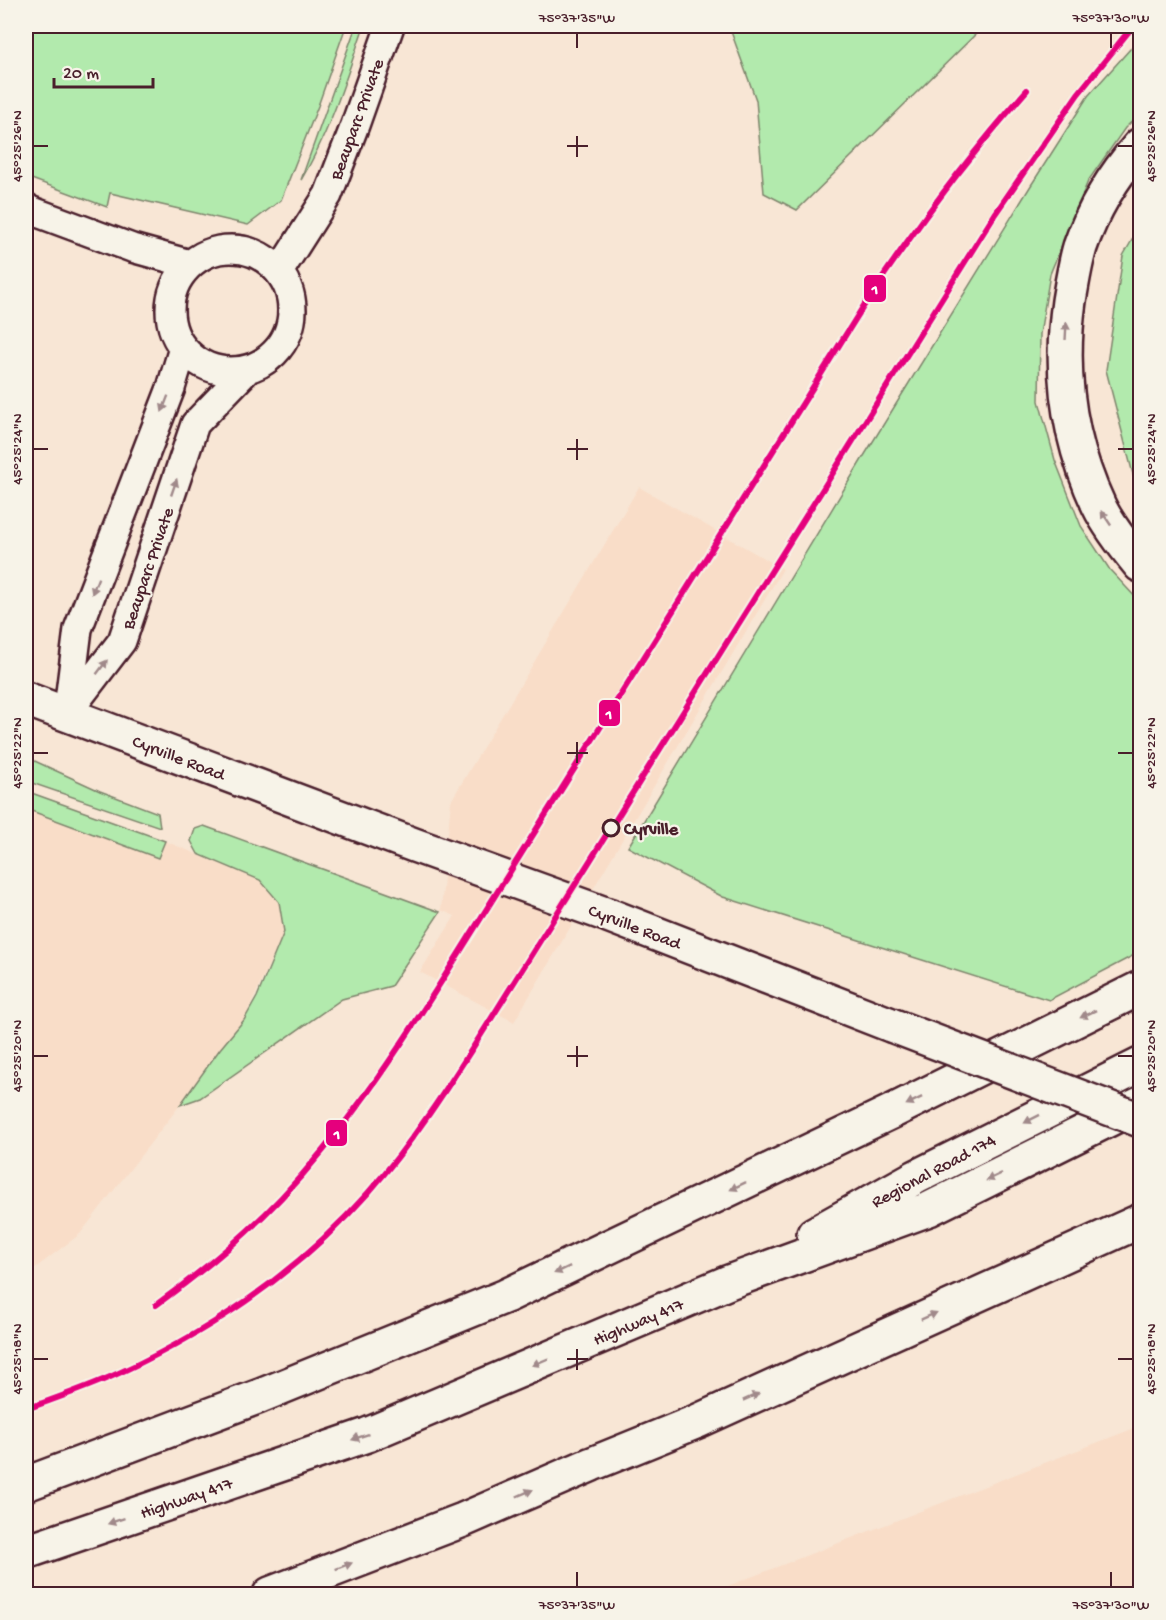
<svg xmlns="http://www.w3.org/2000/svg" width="1166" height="1620" viewBox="0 0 1166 1620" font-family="'Gochi Hand',sans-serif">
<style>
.built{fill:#f9ddc8}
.green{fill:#b2eaad;stroke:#7e846c;stroke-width:1.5}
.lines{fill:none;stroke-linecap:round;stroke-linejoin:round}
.minor-casing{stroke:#4a1f2b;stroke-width:32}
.secondary-casing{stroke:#4a1f2b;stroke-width:38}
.motorway-casing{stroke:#4a1f2b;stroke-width:38}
.minor{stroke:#f7f3e8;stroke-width:27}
.secondary{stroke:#f7f3e8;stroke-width:33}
.motorway{stroke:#f7f3e8;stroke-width:33}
.secondary-bridge-casing{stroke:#4a1f2b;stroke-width:38;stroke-linecap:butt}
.secondary-bridge{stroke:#f7f3e8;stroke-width:33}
.rail-1-casing{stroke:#f7f3e8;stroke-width:10}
.rail-1{stroke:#e5007d;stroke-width:6}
.oneway{fill:#a0898a}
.ticks{fill:none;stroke:#4a1f2b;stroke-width:2}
.stop-dot{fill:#f7f3e8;stroke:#4a1f2b;stroke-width:3}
.labels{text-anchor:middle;stroke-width:4.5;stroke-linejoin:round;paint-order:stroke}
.street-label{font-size:18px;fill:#4a1f2b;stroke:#f7f3e8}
.stop-label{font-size:18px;font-weight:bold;fill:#4a1f2b;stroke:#f7f3e8;text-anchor:start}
.line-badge{stroke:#f7f3e8;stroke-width:2}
.badge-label{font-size:16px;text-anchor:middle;font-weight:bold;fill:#fff}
.neatline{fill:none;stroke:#4a1f2b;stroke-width:2}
.ticks-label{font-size:15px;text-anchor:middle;fill:#4a1f2b}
</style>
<rect width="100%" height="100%" fill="#f8e6d5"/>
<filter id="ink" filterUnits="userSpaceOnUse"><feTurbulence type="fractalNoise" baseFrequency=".0167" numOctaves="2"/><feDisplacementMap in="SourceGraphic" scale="12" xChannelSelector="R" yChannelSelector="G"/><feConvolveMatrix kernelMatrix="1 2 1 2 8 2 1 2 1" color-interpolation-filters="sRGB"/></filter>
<g filter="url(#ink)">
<!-- built -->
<path class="built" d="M 639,487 L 783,569 L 514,1022 L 420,972 L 455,916 L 441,910 L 451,801 Z
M 26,791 L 165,841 L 260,880 L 279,902 L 284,932 L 244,1020 L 220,1049 L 180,1105 L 80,1234 L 26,1275 Z
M 1140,1426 L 1140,1594 L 707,1594 Z"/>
<!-- green -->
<path class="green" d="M 26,26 L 346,26 L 318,106 L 281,200 L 248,225 L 110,193 L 107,207 L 26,177 Z
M 356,26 L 364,26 C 346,78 330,132 301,180 Z
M 729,26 L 984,26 L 797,210 L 764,193 L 756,100 Z
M 1140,38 L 1140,114 L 1125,128 L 1088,181 L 1050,274 L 1040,334 L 1039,401 L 1055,460 L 1081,526 L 1110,570 L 1140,602 L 1140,952 L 1049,1000 L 723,897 L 628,847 L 864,456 L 1030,187 L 1088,96 Z
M 1140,226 L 1140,489 L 1135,482 L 1106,370 L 1123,256 Z
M 26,757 L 100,791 L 158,813 L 160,827 L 26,781 Z
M 26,791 L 165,841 L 158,858 L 26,809 Z
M 204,826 L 440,912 L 391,986 L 342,999 L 200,1098 L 180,1105 L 220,1049 L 244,1020 L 257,997 L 284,932 L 279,902 L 260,880 L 198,854 L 191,841 L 195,829 Z"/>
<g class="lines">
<!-- minor casing -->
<g class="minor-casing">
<path id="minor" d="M 26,207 L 27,209 L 132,248 L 190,264
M170 310a61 61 0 1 1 122 0a61 61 0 1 1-122 0Z
M 279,272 L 328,195 L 355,125 L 390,26
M 68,709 L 78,629 L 171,388 L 183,348
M 67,713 L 122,641 L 195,424 L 248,369"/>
</g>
<!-- secondary casing -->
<g class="secondary-casing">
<path id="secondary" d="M 26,699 L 414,845 L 608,915 L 891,1025"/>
</g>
<!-- motorway casing -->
<g class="motorway-casing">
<path id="motorway" d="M 1140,145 C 1114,175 1093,209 1080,247 C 1075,264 1072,283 1069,301 C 1059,372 1068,440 1099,506 C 1109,527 1126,548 1140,565
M 814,1234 L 916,1177 L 1140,1065
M 26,1484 L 260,1396 L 506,1296 L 895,1110 L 1140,988
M 26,1552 L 367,1435 L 729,1282 L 929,1209 L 1140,1104
M 270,1594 L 463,1520 L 592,1464 L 698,1421 L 1140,1221"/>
</g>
<!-- minor -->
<use href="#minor" class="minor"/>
<!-- secondary -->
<use href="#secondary" class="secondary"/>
<!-- motorway -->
<use href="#motorway" class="motorway"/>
<!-- secondary-bridge casing -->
<g class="secondary-bridge-casing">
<path id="secondary-bridge" d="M 891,1025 L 1140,1120"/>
</g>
<!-- secondary-bridge -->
<use href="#secondary-bridge" class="secondary-bridge"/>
<!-- rail-1 casing -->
<g class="rail-1-casing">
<path id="rail-1" d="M 156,1305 C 200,1273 243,1238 281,1198 C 343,1133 393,1058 441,982 L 868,299 C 917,225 969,156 1027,90
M 26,1409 C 57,1398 89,1387 119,1373 C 213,1330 299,1271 368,1193 C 415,1140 453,1079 491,1019 L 995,214 L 1078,94 L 1133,26"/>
</g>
<!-- rail-1 -->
<use href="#rail-1" class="rail-1"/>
</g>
<!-- one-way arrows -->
<defs><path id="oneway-solid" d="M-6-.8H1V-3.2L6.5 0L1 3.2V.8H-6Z" transform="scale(1.5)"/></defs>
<g class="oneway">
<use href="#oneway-solid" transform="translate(1066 331) rotate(-87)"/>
<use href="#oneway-solid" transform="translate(165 404) rotate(111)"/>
<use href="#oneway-solid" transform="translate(174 487) rotate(-71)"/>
<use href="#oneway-solid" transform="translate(1106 518) rotate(-124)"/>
<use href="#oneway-solid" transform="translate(95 586) rotate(111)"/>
<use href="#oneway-solid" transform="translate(102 667) rotate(-53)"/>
<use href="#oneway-solid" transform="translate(1088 1014) rotate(154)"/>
<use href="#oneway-solid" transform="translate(914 1101) rotate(154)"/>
<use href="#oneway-solid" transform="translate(1032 1119) rotate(153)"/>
<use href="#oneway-solid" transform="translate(994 1177) rotate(154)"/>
<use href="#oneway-solid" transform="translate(738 1186) rotate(154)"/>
<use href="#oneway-solid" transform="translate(562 1270) rotate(155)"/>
<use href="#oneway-solid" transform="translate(929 1316) rotate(-24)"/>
<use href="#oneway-solid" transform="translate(540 1362) rotate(157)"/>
<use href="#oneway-solid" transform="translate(751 1397) rotate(-24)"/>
<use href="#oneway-solid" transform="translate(360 1437) rotate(161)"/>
<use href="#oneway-solid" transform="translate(525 1493) rotate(-23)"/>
<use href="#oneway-solid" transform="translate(116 1521) rotate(161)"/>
<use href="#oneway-solid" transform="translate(344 1566) rotate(-21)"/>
</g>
</g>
<!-- ticks -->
<path class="ticks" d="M 577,33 L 577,48M 1111,33 L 1111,48M 577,136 L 577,157M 33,146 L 48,146M 567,146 L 588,146M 1118,146 L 1133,146M 577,439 L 577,460M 33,449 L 48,449M 567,449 L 588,449M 1118,449 L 1133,449M 577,742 L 577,763M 33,753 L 48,753M 567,753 L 588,753M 1118,753 L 1133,753M 577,1046 L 577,1067M 33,1056 L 48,1056M 567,1056 L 588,1056M 1118,1056 L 1133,1056M 577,1349 L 577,1370M 33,1359 L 48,1359M 567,1359 L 588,1359M 1118,1359 L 1133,1359M 577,1572 L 577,1587M 1111,1572 L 1111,1587"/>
<!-- markers -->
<circle class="stop-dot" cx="611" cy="828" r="8"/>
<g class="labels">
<!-- street labels -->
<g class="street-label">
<text transform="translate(356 119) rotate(-70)" y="6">Beauparc Private</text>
<text transform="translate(147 568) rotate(-71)" y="6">Beauparc Private</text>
<text transform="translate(179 757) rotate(21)" y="6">Cyrville Road</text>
<text transform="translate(635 926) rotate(21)" y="6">Cyrville Road</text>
<text transform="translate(933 1170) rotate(-28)" y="6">Regional Road 174</text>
<text transform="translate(638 1321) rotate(-23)" y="6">Highway 417</text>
<text transform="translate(186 1497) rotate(-19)" y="6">Highway 417</text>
</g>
<!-- stop labels -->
<g class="stop-label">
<text x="624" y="834">Cyrville</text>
</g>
</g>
<g class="line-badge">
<rect x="863" y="274" width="24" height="29" rx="6" fill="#e5007d"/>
<rect x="598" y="699" width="23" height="28" rx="6" fill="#e5007d"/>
<rect x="325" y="1119" width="23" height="28" rx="6" fill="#e5007d"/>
</g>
<g class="badge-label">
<text x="875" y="294">1</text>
<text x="609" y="719">1</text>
<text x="337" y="1139">1</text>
</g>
<!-- margin -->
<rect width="1166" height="1620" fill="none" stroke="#f7f3e8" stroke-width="66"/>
<!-- scale -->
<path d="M54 78v9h99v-9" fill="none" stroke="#4a1f2b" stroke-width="3"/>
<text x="63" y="78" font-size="18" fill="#4a1f2b" stroke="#f7f3e8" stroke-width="4.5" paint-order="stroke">20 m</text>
<rect x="33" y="33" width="1100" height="1554" class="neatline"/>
<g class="ticks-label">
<text x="577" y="22">75°37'35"W</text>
<text x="1111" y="22">75°37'30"W</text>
<text transform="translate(16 146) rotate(-90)" y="5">45°25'26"N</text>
<text transform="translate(1150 146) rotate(-90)" y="5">45°25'26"N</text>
<text transform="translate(16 449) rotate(-90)" y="5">45°25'24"N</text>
<text transform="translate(1150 449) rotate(-90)" y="5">45°25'24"N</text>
<text transform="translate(16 753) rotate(-90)" y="5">45°25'22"N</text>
<text transform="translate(1150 753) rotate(-90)" y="5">45°25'22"N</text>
<text transform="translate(16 1056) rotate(-90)" y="5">45°25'20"N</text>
<text transform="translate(1150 1056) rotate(-90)" y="5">45°25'20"N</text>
<text transform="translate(16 1359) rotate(-90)" y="5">45°25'18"N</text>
<text transform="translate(1150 1359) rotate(-90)" y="5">45°25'18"N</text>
<text x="577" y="1609">75°37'35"W</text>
<text x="1111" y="1609">75°37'30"W</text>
</g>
</svg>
